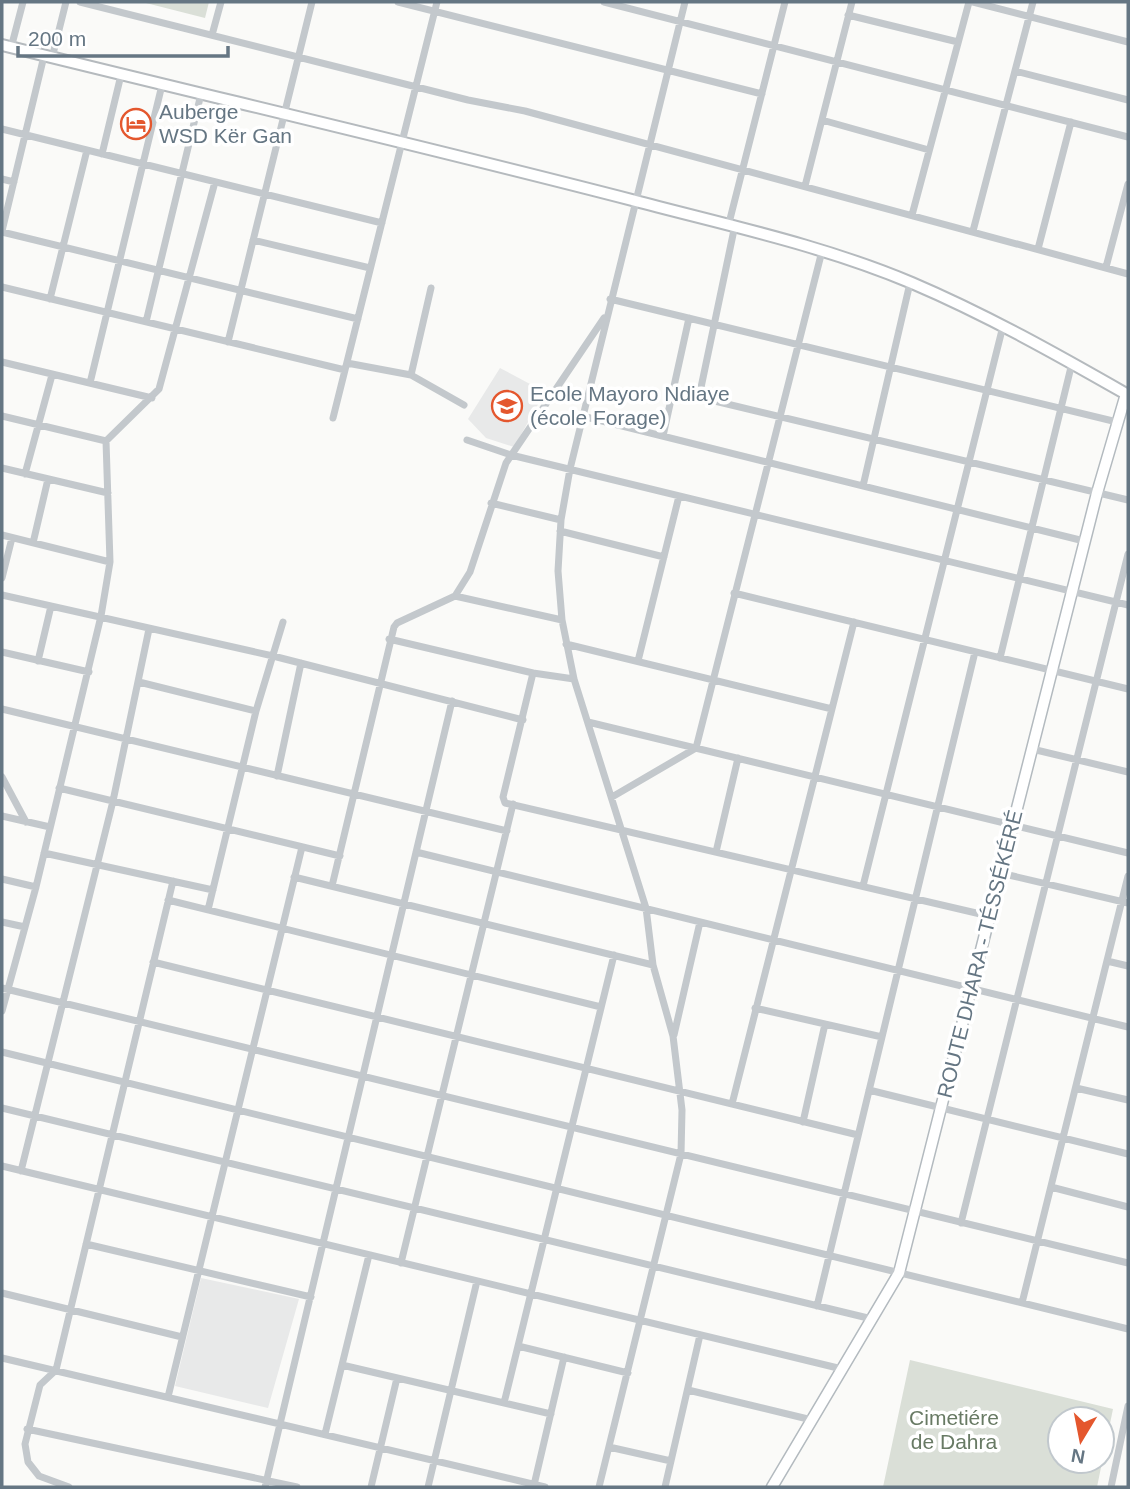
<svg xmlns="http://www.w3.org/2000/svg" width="1130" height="1489" viewBox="0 0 1130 1489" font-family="Arial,sans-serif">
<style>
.built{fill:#e8e9e9}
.green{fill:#dadfd7;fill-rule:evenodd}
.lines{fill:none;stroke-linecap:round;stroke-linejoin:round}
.secondary-casing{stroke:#b3babf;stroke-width:13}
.primary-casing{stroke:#b5babe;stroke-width:14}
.street{stroke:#c3c8cc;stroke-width:7}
.secondary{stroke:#fff;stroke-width:10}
.primary{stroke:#fff;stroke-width:10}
.labels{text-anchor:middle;stroke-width:7;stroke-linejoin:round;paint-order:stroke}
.poi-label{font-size:21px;fill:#657683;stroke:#fff;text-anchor:start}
.street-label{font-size:21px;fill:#657683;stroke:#fff}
.park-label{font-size:21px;fill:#687a64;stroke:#fff}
</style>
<rect width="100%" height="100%" fill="#fafaf8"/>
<!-- built -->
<path class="built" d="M 500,368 L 545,392 L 514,447 L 486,438 L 468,419 Z
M 201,1278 L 299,1299 L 268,1408 L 175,1386 Z"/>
<!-- green -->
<path class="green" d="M 142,2 L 209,2 L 205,18 Z
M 910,1360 L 1113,1409 L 1097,1487 L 883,1487 ZM 1060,1419 L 1102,1419 L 1102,1461 L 1060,1461 Z"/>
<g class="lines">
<!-- secondary casing -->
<g class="secondary-casing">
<path id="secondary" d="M 772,1487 L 899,1273 L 1097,493 L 1126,394"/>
</g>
<!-- primary casing -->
<g class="primary-casing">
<path id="primary" d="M 2,45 C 212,97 423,146 632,200 C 726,225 822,245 912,283 C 987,315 1058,355 1128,395"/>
</g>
<!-- street -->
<path class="street" d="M 80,2 L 468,100 L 525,111 L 1128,274
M 398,2 L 762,94
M 604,2 L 1128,137
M 973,2 L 1128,42
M 848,15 L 958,42
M 212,35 L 221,2
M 11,48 L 23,2
M 52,58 L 66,2
M 1015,71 L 1128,100
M 822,120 L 929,150
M 2,129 L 382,223
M 102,154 L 121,75
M 2,179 L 14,182
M 805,186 L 852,2
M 912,215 L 969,2
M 729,223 L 785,2
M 2,231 L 44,56
M 973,231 L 1033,2
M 2,232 L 358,319
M 253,240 L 370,268
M 1038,249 L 1071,122
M 1106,267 L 1128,184
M 2,287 L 345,370
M 50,299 L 87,150
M 610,299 L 1117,422
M 146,322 L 201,94
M 228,342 L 312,2
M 2,362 L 152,398
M 347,363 L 411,375 L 464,405
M 411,375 L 431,288
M 90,383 L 162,85
M 673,391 L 1128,500
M 699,397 L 735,225
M 2,416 L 106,441
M 582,416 L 1084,541
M 333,418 L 437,2
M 663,436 L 689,318
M 467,440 L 511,455 L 1128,605
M 2,468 L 108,493
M 25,474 L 52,375
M 863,486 L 910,283
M 491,503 L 561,520
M 560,531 L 664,557
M 2,535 L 110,562
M 33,543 L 48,479
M 2,578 L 12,538
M 734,593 L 1128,689
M 2,595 L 273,656 L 523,720
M 455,596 L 562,620
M 389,639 L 533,673 L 574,679
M 566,644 L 832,709
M 2,652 L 89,672
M 1000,658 L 1072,363
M 38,661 L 51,606
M 638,661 L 679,496
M 533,673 L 503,797 L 505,803 L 989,916
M 139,682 L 256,711
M 2,709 L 507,831
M 588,722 L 1128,853
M 1032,749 L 1128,772
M 277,776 L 301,663
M 2,777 L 26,822
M 59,788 L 340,856
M 612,797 L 696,748 L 822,251
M 2,816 L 50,827
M 416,852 L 1128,1027
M 716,852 L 738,758
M 44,853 L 213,890
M 1000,873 L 1128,903
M 294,877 L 653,965
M 2,879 L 36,887
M 332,886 L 394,627 L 397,623 L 455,596 L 470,572 L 506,463 L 604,318
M 863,886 L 1003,326
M 168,900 L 601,1007
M 208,910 L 256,711 L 283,622
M 2,922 L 25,927
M 1107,961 L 1128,966
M 153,962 L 858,1135
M 2,988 L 1128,1263
M 755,1008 L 882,1037
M 2,1011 L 36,887 L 101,616 L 110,562 L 106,441 L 159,389 L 215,182
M 674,1035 L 700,922
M 2,1052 L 1128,1329
M 1076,1088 L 1128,1100
M 869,1090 L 1128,1154
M 732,1104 L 854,622
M 2,1108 L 872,1319
M 803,1122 L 825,1024
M 2,1166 L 842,1369
M 21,1171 L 113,801 L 149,629
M 1051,1187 L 1128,1207
M 961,1223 L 1128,554
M 86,1244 L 311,1297
M 401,1263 L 513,804
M 2,1293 L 182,1337
M 1022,1303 L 1128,876
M 817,1306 L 975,652
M 518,1346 L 628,1373
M 2,1358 L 545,1487
M 342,1365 L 551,1414
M 688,1390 L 812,1420
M 168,1397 L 302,847
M 504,1403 L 614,955
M 27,1429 L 297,1487
M 325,1434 L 369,1255
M 609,1447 L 671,1461
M 534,1485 L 564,1357
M 69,1487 L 39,1476 L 28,1462 L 25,1444 L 40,1385 L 56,1370 L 173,881
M 265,1487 L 452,701
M 371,1487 L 397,1378
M 428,1487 L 477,1281
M 599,1487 L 681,1154 L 682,1110 L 673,1036 L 653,965 L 646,908 L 574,679 L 562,620 L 558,571 L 561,520 L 570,469 L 685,2
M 665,1487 L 700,1335
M 1111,1487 L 1128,1406"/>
<!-- secondary -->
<use href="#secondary" class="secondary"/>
<!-- primary -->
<use href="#primary" class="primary"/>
</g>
<!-- icons -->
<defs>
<g id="hotel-ring" transform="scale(1.575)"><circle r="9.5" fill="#fff" stroke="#e4572e" stroke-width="1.5"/><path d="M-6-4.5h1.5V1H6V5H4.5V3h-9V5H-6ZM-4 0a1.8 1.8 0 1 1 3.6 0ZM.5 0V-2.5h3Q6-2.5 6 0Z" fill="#e4572e"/></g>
<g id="school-ring" transform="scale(1.575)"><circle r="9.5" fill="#fff" stroke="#e4572e" stroke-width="1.5"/><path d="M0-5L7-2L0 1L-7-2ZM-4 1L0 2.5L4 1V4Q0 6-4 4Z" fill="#e4572e"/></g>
</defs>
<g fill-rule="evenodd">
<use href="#hotel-ring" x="136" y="124"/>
<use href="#school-ring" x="507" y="406"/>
</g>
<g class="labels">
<!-- poi labels -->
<g class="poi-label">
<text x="159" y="119">Auberge<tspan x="159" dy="24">WSD Kër Gan</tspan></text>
<text x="530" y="401">Ecole Mayoro Ndiaye<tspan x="530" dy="24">(école Forage)</tspan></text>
</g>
<!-- street labels -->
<g class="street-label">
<text transform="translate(980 954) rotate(-76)" y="7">ROUTE DHARA - TÉSSÉKÉRÉ</text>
</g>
<!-- park labels -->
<g class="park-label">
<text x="954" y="1425">Cimetiére<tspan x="954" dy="24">de Dahra</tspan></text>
</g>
</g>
<!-- border -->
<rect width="1130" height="1489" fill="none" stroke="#657683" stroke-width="7"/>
<!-- north arrow -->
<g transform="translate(1081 1440) rotate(190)"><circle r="33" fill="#ffffff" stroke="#c1c8cd" stroke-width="2"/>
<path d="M0-5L12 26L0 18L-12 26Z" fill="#e4572e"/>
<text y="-10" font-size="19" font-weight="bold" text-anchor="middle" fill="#657683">N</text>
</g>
<!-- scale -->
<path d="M18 46v10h210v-10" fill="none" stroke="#657683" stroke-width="3.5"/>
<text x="28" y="46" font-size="21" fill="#657683" stroke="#ffffff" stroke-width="5" paint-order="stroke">200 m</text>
</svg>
